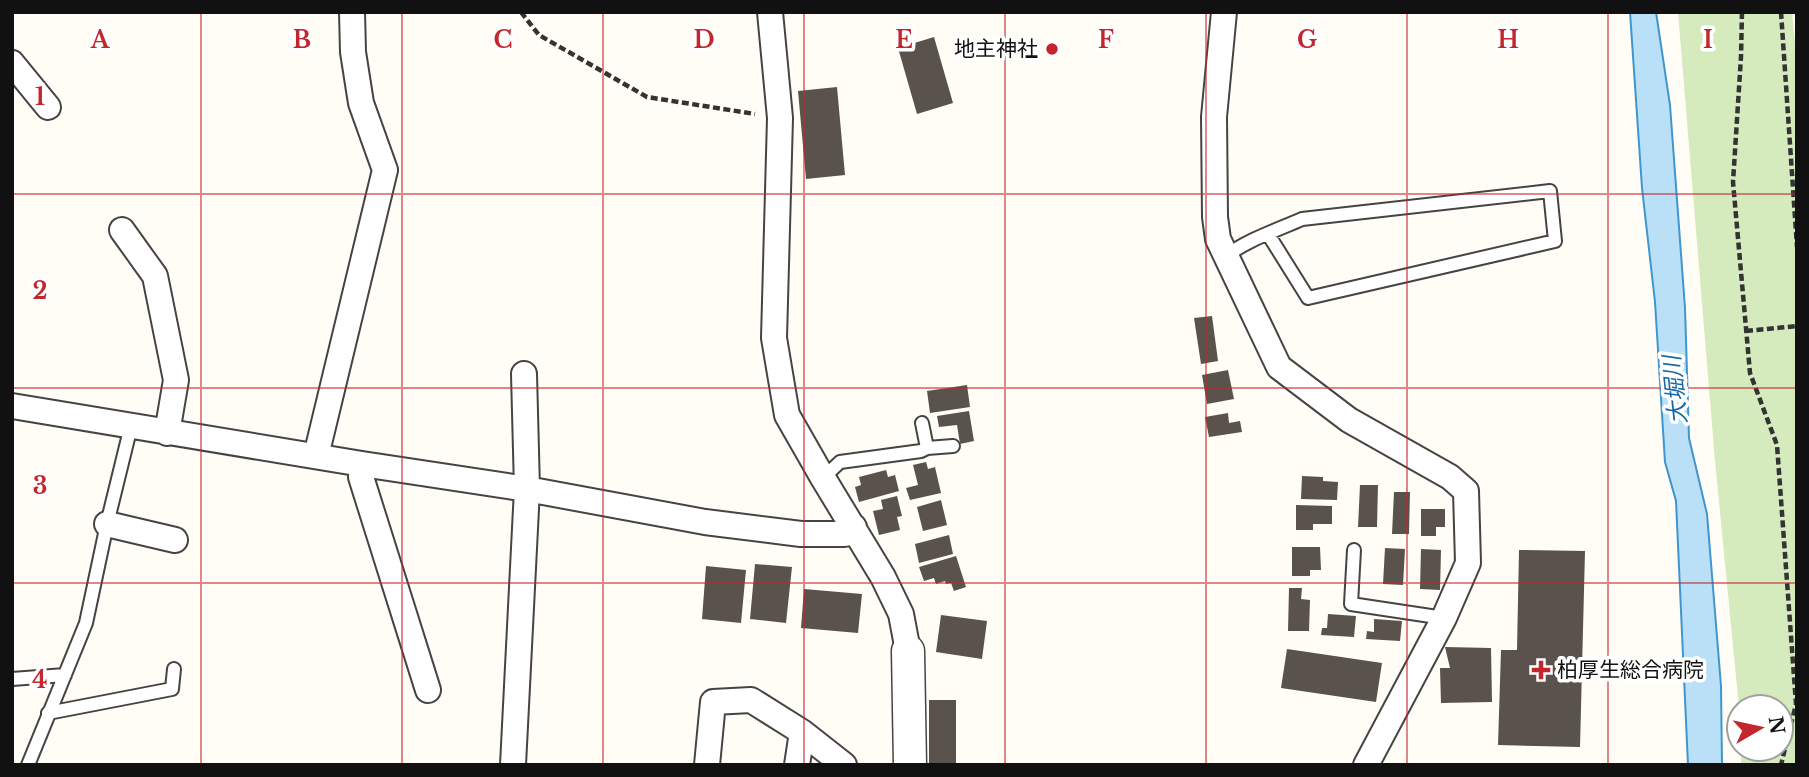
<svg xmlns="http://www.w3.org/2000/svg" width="1809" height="777" viewBox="0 0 1809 777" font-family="'Libre Baskerville','Noto Sans JP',serif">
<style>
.green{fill:#d5ebbd}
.water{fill:#b9e0f7;stroke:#3f96cf;stroke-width:2}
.building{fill:#5a524d}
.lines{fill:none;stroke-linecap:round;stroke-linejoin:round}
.service-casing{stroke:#444;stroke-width:16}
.minor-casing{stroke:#444;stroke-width:28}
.tertiary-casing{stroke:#444;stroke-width:35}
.path{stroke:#333;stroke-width:4.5;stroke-dasharray:7 3.5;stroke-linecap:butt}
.service{stroke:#fff;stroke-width:12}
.minor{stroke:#fff;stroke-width:24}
.tertiary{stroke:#fff;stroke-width:32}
.grid{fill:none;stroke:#c4262e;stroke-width:2;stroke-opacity:0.55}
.poi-dot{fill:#c4262e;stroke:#fff;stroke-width:2.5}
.labels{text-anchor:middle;stroke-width:7;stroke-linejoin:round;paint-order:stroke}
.poi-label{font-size:21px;fill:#111;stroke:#fff;text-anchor:end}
.water-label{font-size:23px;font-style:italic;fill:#1768a6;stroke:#fff}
.grid-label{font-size:23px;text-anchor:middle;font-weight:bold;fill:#c4262e;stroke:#fff;stroke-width:7;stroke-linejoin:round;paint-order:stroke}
</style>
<rect width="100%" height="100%" fill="#fffdf5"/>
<!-- green -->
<path class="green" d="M 1678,12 L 1792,12 L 1797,65 L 1797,765 L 1741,765 L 1741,749 L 1781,749 L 1781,707 L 1739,707 L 1715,461 Z"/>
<!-- water -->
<path class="water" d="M 1630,12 L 1656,12 L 1670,105 L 1685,308 L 1689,438 L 1707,514 L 1721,686 L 1722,765 L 1688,765 L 1676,501 L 1665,462 L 1655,302 L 1642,188 Z"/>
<!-- building -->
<path class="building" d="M 934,37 L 953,103 L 917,114 L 898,48 Z
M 837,87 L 845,175 L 806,179 L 798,91 Z
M 1212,316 L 1218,361 L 1201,364 L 1194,318 Z
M 1228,370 L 1234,399 L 1207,404 L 1202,375 Z
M 967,385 L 970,407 L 930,413 L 927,391 Z
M 969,411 L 974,441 L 960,444 L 957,425 L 939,427 L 937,416 Z
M 1228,413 L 1229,423 L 1240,421 L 1242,432 L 1209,437 L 1205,417 Z
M 926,462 L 928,469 L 935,467 L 941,493 L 910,500 L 906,488 L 918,485 L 913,465 Z
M 886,470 L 888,477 L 895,475 L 899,491 L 859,502 L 855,487 L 861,485 L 859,477 Z
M 1302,476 L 1323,477 L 1323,481 L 1338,482 L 1337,500 L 1301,499 Z
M 1360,485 L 1378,485 L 1377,527 L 1358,527 Z
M 1394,492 L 1410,492 L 1409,534 L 1392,534 Z
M 897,496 L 902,516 L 897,517 L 900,530 L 879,535 L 873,511 L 883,509 L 881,500 Z
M 941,500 L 947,525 L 923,531 L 917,507 Z
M 1296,505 L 1332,506 L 1332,524 L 1313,524 L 1313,530 L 1296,530 Z
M 1421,509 L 1445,509 L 1445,527 L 1436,527 L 1436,536 L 1421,536 Z
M 949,535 L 953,554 L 919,563 L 915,544 Z
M 1292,547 L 1320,547 L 1321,570 L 1310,570 L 1310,576 L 1292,576 Z
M 1385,548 L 1405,549 L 1403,585 L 1383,584 Z
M 1421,549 L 1441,550 L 1440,590 L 1420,589 Z
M 1519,550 L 1585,551 L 1580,747 L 1498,745 L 1501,650 L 1517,650 Z
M 956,556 L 966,587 L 954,591 L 951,583 L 946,584 L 945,581 L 936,584 L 934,578 L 924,581 L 919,567 Z
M 755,564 L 792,567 L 786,623 L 750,619 Z
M 706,566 L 746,570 L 741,623 L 702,619 Z
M 1289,588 L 1302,588 L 1301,599 L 1310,600 L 1309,631 L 1288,631 Z
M 804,589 L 862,594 L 858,633 L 801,628 Z
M 1328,614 L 1356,616 L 1354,637 L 1321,635 L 1322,628 L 1327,628 Z
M 941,615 L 987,621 L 982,659 L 936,652 Z
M 1374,619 L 1402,621 L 1400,641 L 1366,639 L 1367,631 L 1374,632 Z
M 1445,647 L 1491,648 L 1492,702 L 1441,703 L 1440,668 L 1450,668 Z
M 1287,649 L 1382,663 L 1376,702 L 1281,688 Z
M 929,700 L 956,700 L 956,765 L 929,765 Z"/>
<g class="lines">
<!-- service casing -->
<g class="service-casing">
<path id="service" d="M 1227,256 C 1244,241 1280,229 1302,219 L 1550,191 L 1555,241 L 1308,298 L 1268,234
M 922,423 L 927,448
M 823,478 L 840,462 L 921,451 L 927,448 L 953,446
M 1354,550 L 1351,604 L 1444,618
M 12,679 L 65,675
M 48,713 L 172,689 L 174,669
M 28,765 L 86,623 L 107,524 L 131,426"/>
</g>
<!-- minor casing -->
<g class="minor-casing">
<path id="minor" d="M 770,12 L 780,118 L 774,338 L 787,415 L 823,478 L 883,577 L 901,614 L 908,651
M 1224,12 L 1214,117 L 1215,217 L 1218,239 L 1279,367 L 1349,420 L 1450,477 L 1466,491 L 1468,563 L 1444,618 L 1366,765
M 12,63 L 48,107
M 122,230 L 155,276 L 176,380 L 167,433
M 12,406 L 362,464 L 527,489 L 705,522 L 801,534 L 845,534 L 854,527
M 316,456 L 385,170 L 361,103 L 353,52 L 352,12
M 362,464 L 361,477 L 428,690
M 107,524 L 175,540
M 513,765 L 527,489 L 524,374
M 707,765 L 713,702 L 751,700 L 802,732 L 844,765
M 797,765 L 802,732"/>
</g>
<!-- tertiary casing -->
<g class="tertiary-casing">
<path id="tertiary" d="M 908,651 L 910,765"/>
</g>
<!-- path -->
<path class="path" d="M 521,12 L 539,35 L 647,97 L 755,114
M 1742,12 L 1741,57 L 1733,182 L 1750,373 L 1777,445 L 1796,704 L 1781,765
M 1781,12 L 1797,247
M 1746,331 L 1797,326"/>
<!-- service -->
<use href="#service" class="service"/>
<!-- minor -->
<use href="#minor" class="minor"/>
<!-- tertiary -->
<use href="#tertiary" class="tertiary"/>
</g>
<!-- grid -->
<path class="grid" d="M 201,12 L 201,765M 402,12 L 402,765M 603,12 L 603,765M 804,12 L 804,765M 1005,12 L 1005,765M 1206,12 L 1206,765M 1407,12 L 1407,765M 1608,12 L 1608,765M 12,194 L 1797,194M 12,388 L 1797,388M 12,583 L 1797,583"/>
<!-- markers -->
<g class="poi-dot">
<circle cx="1052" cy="49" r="7"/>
<path d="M1537.5 659.5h7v7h7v7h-7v7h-7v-7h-7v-7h7z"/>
</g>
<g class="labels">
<!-- poi labels -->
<g class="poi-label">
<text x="1038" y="56">地主神社</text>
<text x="1557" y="677" text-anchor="start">柏厚生総合病院</text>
</g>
<!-- water labels -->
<g class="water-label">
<text transform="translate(1675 390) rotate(-96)" y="8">大堀川</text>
</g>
</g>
<g class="grid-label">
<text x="100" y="48">A</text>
<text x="302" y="48">B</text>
<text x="503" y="48">C</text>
<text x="704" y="48">D</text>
<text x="904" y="48">E</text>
<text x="1106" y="48">F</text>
<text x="1307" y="48">G</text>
<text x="1508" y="48">H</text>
<text x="1708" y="48">I</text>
<text x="40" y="105">1</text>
<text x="40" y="299">2</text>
<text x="40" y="494">3</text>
<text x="40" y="688">4</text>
</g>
<!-- border -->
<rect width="1809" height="777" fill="none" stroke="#111111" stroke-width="28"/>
<!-- north arrow -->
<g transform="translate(1760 728) rotate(81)"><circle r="33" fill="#ffffff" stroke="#a0a0a0" stroke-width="2"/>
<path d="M0-5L12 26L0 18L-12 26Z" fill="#c4262e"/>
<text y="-10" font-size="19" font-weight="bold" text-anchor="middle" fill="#111111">N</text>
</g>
</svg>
